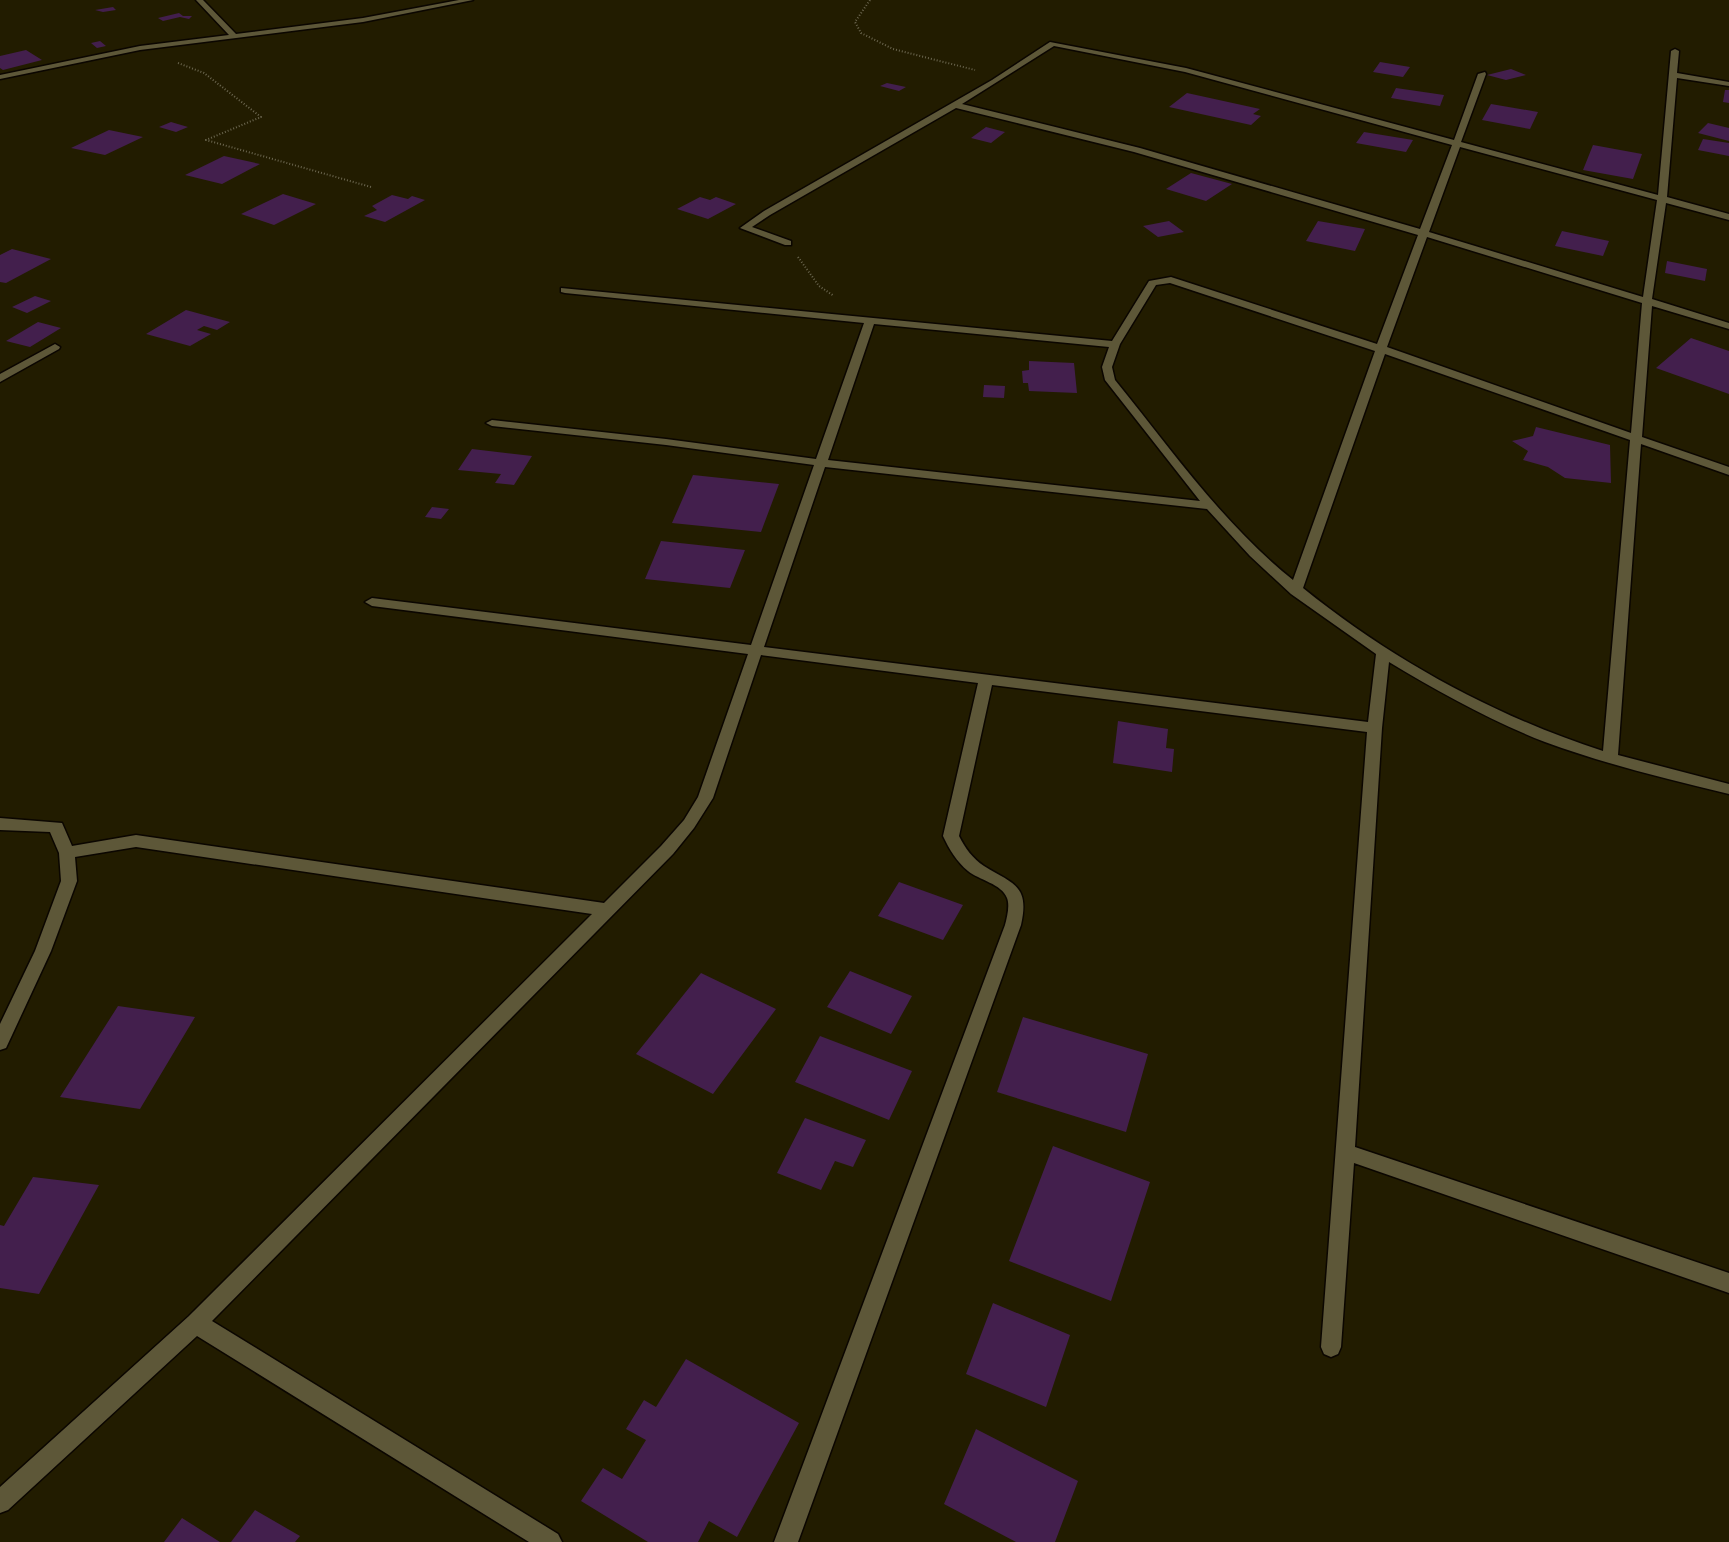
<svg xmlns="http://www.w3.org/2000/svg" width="1729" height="1542" viewBox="0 0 1729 1542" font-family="Poppins,sans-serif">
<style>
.building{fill:#431f4d}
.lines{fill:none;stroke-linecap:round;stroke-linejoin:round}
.minor-casing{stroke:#0b0600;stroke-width:3}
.path{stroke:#6b664e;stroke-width:2;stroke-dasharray:1 2;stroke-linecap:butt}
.minor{fill:#5d5738;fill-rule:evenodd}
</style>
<rect width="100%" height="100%" fill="#221c00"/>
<!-- building -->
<path class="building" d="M 113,7 L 116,10 L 103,12 L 95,10 Z
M 179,13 L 183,16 L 192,16 L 189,19 L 180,17 L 163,21 L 158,18 Z
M 100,41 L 106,46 L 97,48 L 91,43 Z
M 26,50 L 42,60 L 3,70 L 0,68 L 0,56 Z
M 1380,62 L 1410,67 L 1403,77 L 1373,72 Z
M 1511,69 L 1526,75 L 1506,80 L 1487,75 Z
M 887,83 L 906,87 L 899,91 L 880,86 Z
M 1396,88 L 1444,95 L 1440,106 L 1391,98 Z
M 1725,90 L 1729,90 L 1729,103 L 1723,102 Z
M 1187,93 L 1260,109 L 1253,114 L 1261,116 L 1251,125 L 1169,107 Z
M 1491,104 L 1538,112 L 1530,129 L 1482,120 Z
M 171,122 L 188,127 L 176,132 L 159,127 Z
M 1708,123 L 1729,128 L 1729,141 L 1698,133 Z
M 986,127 L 1005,132 L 991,143 L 971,138 Z
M 109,130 L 143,137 L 105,155 L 71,148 Z
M 1364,132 L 1413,140 L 1406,152 L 1356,143 Z
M 1703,139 L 1729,143 L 1729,156 L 1698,150 Z
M 1593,145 L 1642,154 L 1633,179 L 1583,170 Z
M 224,156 L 260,164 L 222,184 L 185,175 Z
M 1191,173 L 1232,184 L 1206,201 L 1166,189 Z
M 283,194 L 316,204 L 274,225 L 241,214 Z
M 392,195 L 408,199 L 412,196 L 425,200 L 385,222 L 364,216 L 377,210 L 372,206 Z
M 700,197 L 710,200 L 716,197 L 736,204 L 708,219 L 677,209 Z
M 1169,221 L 1184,232 L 1158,237 L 1143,226 Z
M 1318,221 L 1365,229 L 1355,251 L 1306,241 Z
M 1562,231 L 1609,241 L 1603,256 L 1555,246 Z
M 12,249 L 51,259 L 6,283 L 0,282 L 0,255 Z
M 1667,261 L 1707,269 L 1705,281 L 1665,273 Z
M 35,296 L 51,301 L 27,313 L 12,307 Z
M 186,310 L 230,322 L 217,330 L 204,326 L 197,330 L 211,334 L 190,346 L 146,334 Z
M 38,322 L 61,328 L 30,347 L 6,341 Z
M 1691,338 L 1729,351 L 1729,394 L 1656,368 Z
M 1029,361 L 1074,363 L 1077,393 L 1029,391 L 1028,383 L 1023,383 L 1022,371 L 1029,370 Z
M 984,385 L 1005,386 L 1004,398 L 983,397 Z
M 1536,427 L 1610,445 L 1611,483 L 1565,478 L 1548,467 L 1523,460 L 1528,451 L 1512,441 L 1533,436 Z
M 472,449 L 532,456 L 514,485 L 495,483 L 501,474 L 458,470 Z
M 693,475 L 779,484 L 761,532 L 672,523 Z
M 432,507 L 449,509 L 441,519 L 425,517 Z
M 661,541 L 745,550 L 730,588 L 645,579 Z
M 1118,721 L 1168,729 L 1166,748 L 1174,749 L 1172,772 L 1113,763 Z
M 899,882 L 963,905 L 943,940 L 878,916 Z
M 850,971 L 912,996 L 891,1034 L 827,1007 Z
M 701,973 L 776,1009 L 713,1094 L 636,1054 Z
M 118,1006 L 195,1017 L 140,1109 L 60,1097 Z
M 1023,1017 L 1148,1054 L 1126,1132 L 997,1092 Z
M 820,1036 L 912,1071 L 889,1120 L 795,1082 Z
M 805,1118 L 866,1140 L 853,1167 L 835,1161 L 821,1190 L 777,1173 Z
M 1053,1146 L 1150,1182 L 1111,1301 L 1009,1261 Z
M 33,1177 L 99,1185 L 39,1294 L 0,1288 L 0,1225 L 4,1226 Z
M 993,1303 L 1070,1335 L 1046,1407 L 966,1374 Z
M 686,1359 L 799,1423 L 737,1537 L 709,1521 L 698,1542 L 648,1542 L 581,1501 L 603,1468 L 622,1479 L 646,1440 L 626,1429 L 644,1400 L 656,1407 Z
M 976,1429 L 1078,1481 L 1055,1542 L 1016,1542 L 944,1504 Z
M 255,1510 L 300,1536 L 295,1542 L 231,1542 Z
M 182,1518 L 220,1542 L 164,1542 Z"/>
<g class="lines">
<!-- minor casing -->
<g class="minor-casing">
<path id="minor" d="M 196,0 L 203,0 L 236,34 L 363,18 L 459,0 L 473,0 L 363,22 L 140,50 L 0,79 L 0,75 L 140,46 L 229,35 Z
M 1050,42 L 1186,68 L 1454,140 L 1478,74 L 1485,72 L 1486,74 L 1461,142 L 1658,195 L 1671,51 L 1675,49 L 1679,51 L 1677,73 L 1729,82 L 1729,86 L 1677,78 L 1667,197 L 1729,214 L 1729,220 L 1666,203 L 1652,299 L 1729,323 L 1729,329 L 1652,306 L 1642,437 L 1729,467 L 1729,475 L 1641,444 L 1618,755 L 1729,784 L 1729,794 C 1667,779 1605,764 1545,742 C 1491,721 1439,692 1389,662 L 1382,728 L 1355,1147 L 1729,1273 L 1729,1293 L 1354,1163 L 1341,1347 L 1338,1354 L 1331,1357 L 1324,1354 L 1321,1347 L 1367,732 L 992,685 L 959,836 C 965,848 973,859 984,866 C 1013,884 1030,885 1021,925 L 798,1542 L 774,1542 L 1005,925 C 1007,917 1010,906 1007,898 C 1002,884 979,880 968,871 C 957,862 949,849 943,836 L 978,683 L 761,655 L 713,798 L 694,828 L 673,854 L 212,1321 L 558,1534 L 562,1542 L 529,1542 L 197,1336 L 8,1510 L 0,1513 L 0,1487 L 189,1316 L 592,914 L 136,847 L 75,857 L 77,881 L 51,951 L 6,1048 L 0,1050 L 0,1024 L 35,951 L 61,881 L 59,853 L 50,832 L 0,830 L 0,818 L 62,823 L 72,846 L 136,835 L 604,903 L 661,846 L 684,820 L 698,797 L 748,654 L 372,606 L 365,602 L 372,598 L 751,645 L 814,465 L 666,445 L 492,426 L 486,423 L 492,420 L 666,439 L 816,459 L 864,323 L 565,293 L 561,292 L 561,288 L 1112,341 L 1149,281 L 1171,277 L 1377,344 L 1418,235 L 1134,152 L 956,108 L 770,215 L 752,227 L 791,241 L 791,245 L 785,245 L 740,228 L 764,211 L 992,80 ZM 1054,46 L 1185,72 L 1452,145 L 1420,229 L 1140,148 L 962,104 ZM 1460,147 L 1657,200 L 1643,297 L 1429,232 ZM 1427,237 L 1642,303 L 1631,433 L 1387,347 ZM 1170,283 L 1375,351 L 1293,580 C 1223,524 1171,449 1115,380 L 1112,367 L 1120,344 L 1156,285 ZM 874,324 L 1109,347 L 1102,367 L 1105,380 L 1200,501 L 828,460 ZM 1385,354 L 1630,440 L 1603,751 C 1495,716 1392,660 1303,588 ZM 825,467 L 1207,509 L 1250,556 L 1291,594 L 1376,654 L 1368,722 L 764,647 Z
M 55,344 L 60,347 L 59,349 L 0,382 L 0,374 Z"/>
</g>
<!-- path -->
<path class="path" d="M 870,0 L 855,22 L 861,33 L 893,49 L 975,70
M 178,63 L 204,73 L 261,117 L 206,140 L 371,187
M 798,257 L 819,286 L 834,296"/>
<!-- minor -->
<use href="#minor" class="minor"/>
</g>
</svg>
